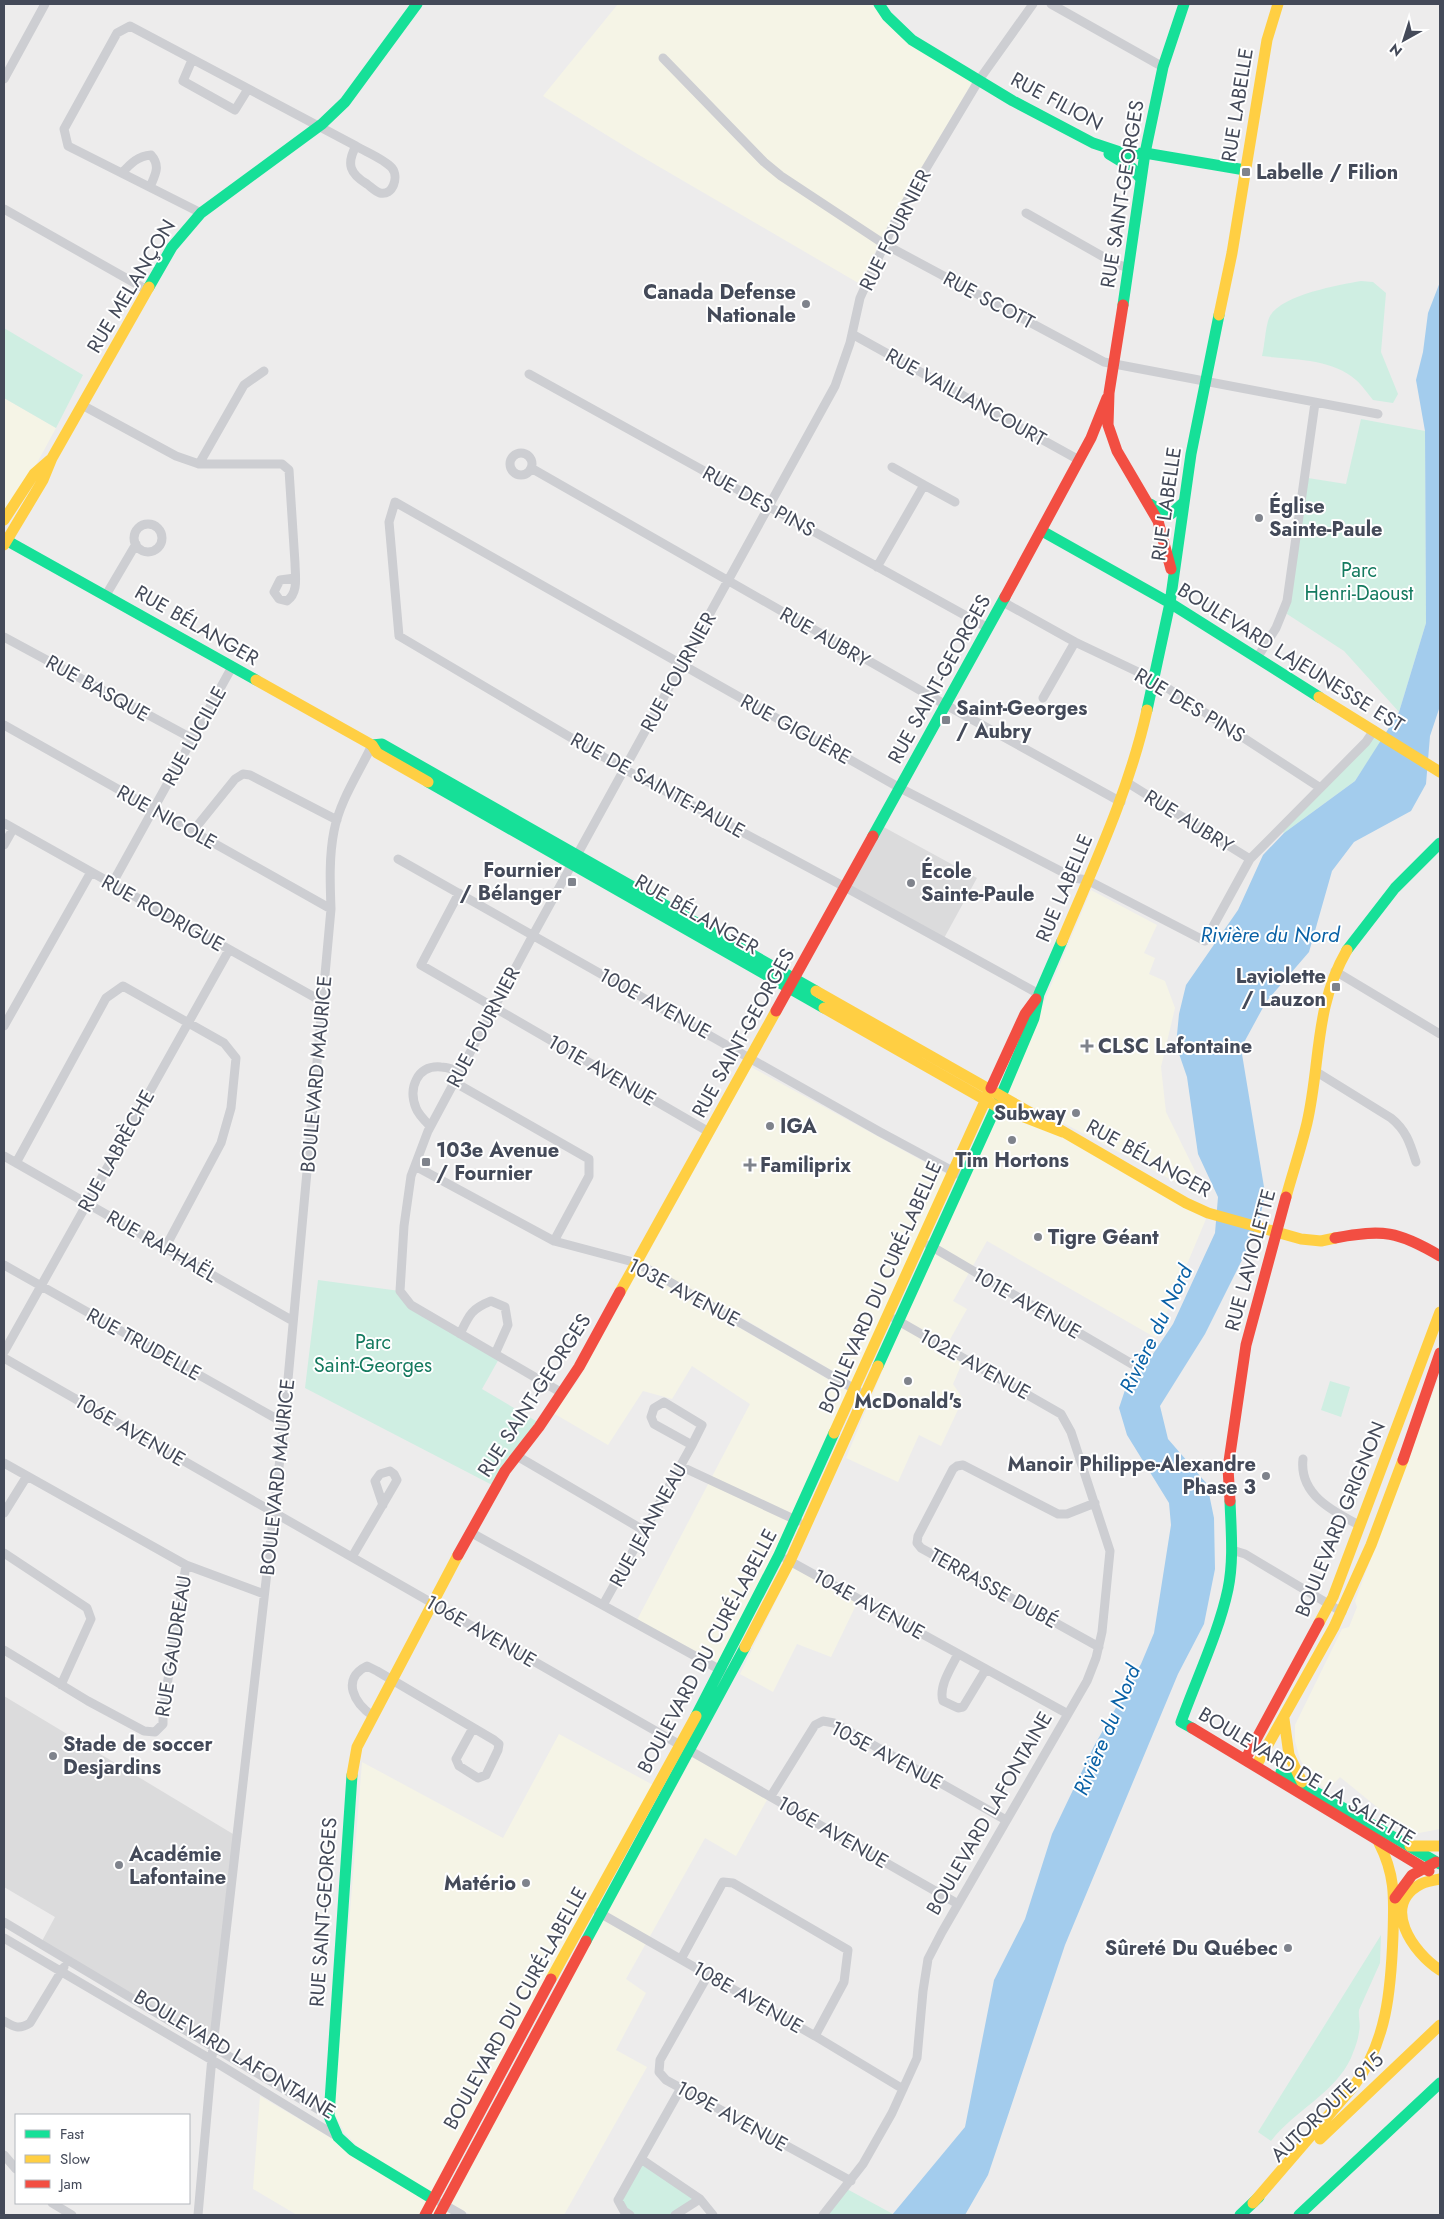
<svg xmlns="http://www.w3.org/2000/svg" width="1444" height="2219" viewBox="0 0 1444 2219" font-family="Jost,sans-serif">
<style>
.commercial{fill:#f5f4e6}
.education{fill:#dbdbdc}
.green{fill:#cfeee2}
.water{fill:#a3cced}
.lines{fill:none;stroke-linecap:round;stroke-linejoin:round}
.street{stroke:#cdced2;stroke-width:9}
.fast{stroke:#16e098;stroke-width:11}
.slow{stroke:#ffcf43;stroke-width:11}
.jam{stroke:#f24e42;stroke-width:11}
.poi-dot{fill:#7f838c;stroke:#fff;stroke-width:2}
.labels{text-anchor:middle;stroke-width:4;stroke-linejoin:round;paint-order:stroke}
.street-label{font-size:20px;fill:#444a59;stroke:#fff}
.poi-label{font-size:20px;font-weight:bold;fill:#444a59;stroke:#fff;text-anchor:start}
.park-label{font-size:20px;fill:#147a5f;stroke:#fff}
.water-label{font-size:21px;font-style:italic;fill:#0961a6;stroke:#fff}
</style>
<rect width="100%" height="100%" fill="#edecec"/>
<!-- commercial -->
<path class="commercial" d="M 618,4 L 872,4 L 876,9 L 973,81 L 888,225 L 860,284 L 639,155 L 543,96 Z
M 4,398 L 56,428 L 37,463 L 4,513 Z
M 1091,890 L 1157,925 L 1144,953 L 1155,958 L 1149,974 L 1165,981 L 1175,1008 L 1161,1067 L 1166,1112 L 1196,1173 L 1189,1189 L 1006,1093 Z
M 751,1067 L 950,1176 L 855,1384 L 727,1309 L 721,1317 L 850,1392 L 722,1665 L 637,1620 L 750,1404 L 692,1366 L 672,1399 L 643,1391 L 608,1445 L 553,1413 L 577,1382 Z
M 999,1111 L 1062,1136 L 1206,1219 L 1156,1338 L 987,1241 L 953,1301 L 967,1309 L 943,1352 L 962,1363 L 953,1384 L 963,1399 L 941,1446 L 919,1435 L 898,1482 L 846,1458 L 889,1355 Z
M 1440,1374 L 1440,1829 L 1419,1833 L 1404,1829 L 1340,1777 L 1327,1791 L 1309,1775 L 1300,1759 L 1295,1741 L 1295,1725 L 1342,1629 L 1349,1627 L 1357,1607 L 1355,1601 Z
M 793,1566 L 857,1603 L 831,1657 L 797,1644 L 773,1692 L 740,1674 Z
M 559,1734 L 655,1786 L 434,2194 L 359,2148 L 344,2132 L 334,2113 L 362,1762 L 503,1838 Z
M 693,1756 L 768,1798 L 736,1856 L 705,1838 L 626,1979 L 646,1993 L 616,2050 L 647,2067 L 564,2215 L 471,2215 L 448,2202 Z
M 260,2096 L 445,2205 L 463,2215 L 297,2215 L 253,2189 Z"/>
<!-- education -->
<path class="education" d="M 880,825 L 977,878 L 943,940 L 845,887 Z
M 4,1696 L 238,1837 L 213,2046 L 42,1941 L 55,1917 L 4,1887 Z"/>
<!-- green -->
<path class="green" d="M 1361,281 L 1373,282 L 1386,293 L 1381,352 L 1398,394 L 1393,403 L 1373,400 C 1368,394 1362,385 1356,380 C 1332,358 1292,360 1262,356 C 1265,344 1265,329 1269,318 C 1279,295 1339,285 1361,281 Z
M 4,328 L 83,375 L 56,428 L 4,398 Z
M 1361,419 L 1425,431 L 1426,623 L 1399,712 L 1344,651 L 1287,614 L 1308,478 L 1346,484 Z
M 1374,730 L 1384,737 L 1355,781 L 1284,833 L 1279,828 Z
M 318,1280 L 400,1291 L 411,1305 L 500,1357 L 482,1389 L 541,1424 L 496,1487 L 305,1388 Z
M 1330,1381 L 1350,1387 L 1341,1417 L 1321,1410 Z
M 1381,1935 L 1380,1963 L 1359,2010 C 1358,2018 1361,2024 1359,2032 C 1358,2041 1354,2050 1351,2058 C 1335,2093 1294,2111 1271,2141 L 1258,2132 Z
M 641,2159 L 700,2199 L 675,2215 L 630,2215 L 618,2200 Z
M 845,2188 L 893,2214 L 823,2215 Z"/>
<!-- water -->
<path class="water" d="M 1440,282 L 1440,706 L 1430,736 L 1426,784 L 1411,811 L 1354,842 L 1332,871 L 1309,952 L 1266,1002 L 1241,1048 L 1265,1193 L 1260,1218 L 1245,1254 L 1205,1334 L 1160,1406 L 1168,1439 L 1207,1484 L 1214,1518 L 1215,1569 L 1204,1624 L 1178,1674 L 1065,1945 L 988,2175 L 965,2215 L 892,2215 L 965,2127 L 994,1980 L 1025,1919 L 1052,1834 L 1094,1746 L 1141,1664 L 1154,1633 L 1171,1525 L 1169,1503 L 1127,1435 L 1119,1408 L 1125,1390 L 1145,1366 L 1173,1324 L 1215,1233 L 1218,1197 L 1198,1154 L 1187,1077 L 1176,1045 L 1179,1014 L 1186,985 L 1238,910 L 1263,855 L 1284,833 L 1355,781 L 1399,712 L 1426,623 L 1425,431 L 1416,380 L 1423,352 L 1428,313 Z"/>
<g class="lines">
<!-- street -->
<path class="street" d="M 1051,4 L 1163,67
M 663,58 L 764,162 L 781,176 L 884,244 L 1104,362 L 1378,414
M 192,60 L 183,81 L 235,110 L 248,89
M 4,79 L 45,4
M 122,173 C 131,163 138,156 151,155 C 161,166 155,175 150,187
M 4,209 L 147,290
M 201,213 L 68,146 L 64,129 L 117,33 L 130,26 L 356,146 C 366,152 384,159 392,168 C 399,177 393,196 380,193 C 376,192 371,187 367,184 C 350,174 346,164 356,146
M 1026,213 L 1116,264 L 1129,268
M 852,334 L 1079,460
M 529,374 L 988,628
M 82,405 L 176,456 L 199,464 L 282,464 L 289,470 L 295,563 C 295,576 299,592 287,601 L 279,599 L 274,592 L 280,580 L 295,578
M510 464a11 11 0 1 1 22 0a11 11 0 1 1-22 0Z
M 199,464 L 244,385 L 264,371
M 531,468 L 946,705 L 1121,802
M 924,485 L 955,502
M134 538a14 14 0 1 1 28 0a14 14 0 1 1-28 0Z
M 877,567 L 924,485 L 892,467
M 106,595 L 136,544
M 1003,602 L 1075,642 L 1155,680 L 1319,787
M 4,637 L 193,739
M 1257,658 L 1276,628 L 1287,601 L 1315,403
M 1043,698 L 1075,642
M 4,725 L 331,909
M 1128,783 L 1250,859
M 4,823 L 323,1002
M 193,831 L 235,779 L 243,774 L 250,775 L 337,820
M 4,845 L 13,829
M 398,859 L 880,1132 L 958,1174
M 112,884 L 232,667
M 459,893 L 421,965 L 709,1132
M 1335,971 L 1440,1034
M 1039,994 L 845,887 L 624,769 L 399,636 L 389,522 L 395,502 L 900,788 L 1074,878 L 1087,880 L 1205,941 L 1250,859 L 1366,742 L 1374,730
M 4,1026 L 91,872
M 1315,1071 L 1391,1118 C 1406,1130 1410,1143 1416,1162
M 454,1082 L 589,1159 L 589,1176 L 554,1241
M 430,1126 C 425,1121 418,1114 416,1108 C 408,1088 417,1065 441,1067 C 447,1067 454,1070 460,1071
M 4,1156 L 293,1321
M 16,1163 L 106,998 L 123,986 L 224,1043 L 236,1058 L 231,1108 L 221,1143 L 165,1248
M 415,1166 L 554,1241 L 637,1263 L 858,1391
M 929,1245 L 1132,1364
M 4,1265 L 284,1423
M 460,1334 C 469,1315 471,1309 491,1301 L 505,1307 L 508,1325 L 495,1354
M 4,1352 L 229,950
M 4,1358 L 958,1904
M 562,1393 L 411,1305 L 400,1291 L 404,1226 L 411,1176 L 428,1131 L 533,935 L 835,386 L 850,343 L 860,298 L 897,217 L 979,80 L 1033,4
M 517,1456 L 645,1531
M 1303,1459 C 1299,1494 1332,1511 1359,1525
M 4,1463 L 186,1565 L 264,1594
M 680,1466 L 798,1521
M 1095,1503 L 1067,1514 L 1058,1514 L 963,1465 L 957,1466 L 953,1469 L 918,1536 L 917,1543 L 921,1548 L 1099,1647
M 4,1513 L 27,1476
M 470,1532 L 724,1672
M 1232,1550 L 1245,1554 L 1342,1612
M 4,1553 L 87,1608 L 91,1619 L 61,1685
M 352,1557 L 393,1487 L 397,1480 L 394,1474 L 390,1471 L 380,1474 L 375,1481 L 383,1505
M 786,1559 L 1068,1714
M 603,1605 L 692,1445 L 702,1425 L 664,1402 L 654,1408 L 651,1417 L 654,1424 L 692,1445
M 4,1650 L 88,1701 L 144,1731 L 155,1732 L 163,1724 L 163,1711 L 186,1565
M 958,1654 C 952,1666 938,1687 943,1701 L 958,1708 L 963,1707 L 986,1669
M 373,1716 C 355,1704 340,1679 367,1666 L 377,1671 L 494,1740 L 499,1744 L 498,1750 L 486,1775 L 478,1778 L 459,1766 L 456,1759 L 473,1728
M 771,1796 L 815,1725 L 823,1721 L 834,1723 L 1006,1820
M 598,1912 L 815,2036 L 903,2089
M 4,1922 L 329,2116
M 4,1938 L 212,2060 L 338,2137
M 681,1959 L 723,1882 L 733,1883 L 848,1950 L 844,1982 L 815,2036
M 708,1975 L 660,2060 L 659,2072 L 666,2080 L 851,2181
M 4,2021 C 14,2027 19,2030 30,2023 L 64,1967
M 681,2088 L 641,2159 L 700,2199 L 713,2215
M 4,2155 L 16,2169
M 52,2203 L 72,2215
M 441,2203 L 462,2215
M 198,2215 L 213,2046 L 284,1423 L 331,909 C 330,883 329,856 334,831 C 340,800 359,773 372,745
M 630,2215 L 624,2211 L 618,2200 L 641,2159
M 675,2215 L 700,2199
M 823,2215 L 863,2164 L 892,2113 L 917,2058 L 923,1991 L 928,1959 L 942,1932 L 1087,1681 L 1096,1658 L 1102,1632 L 1110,1551 L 1071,1432 L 1061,1414 L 895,1319"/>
<!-- fast -->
<path class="fast" d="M 879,4 L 887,16 L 912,40 L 1013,101 L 1093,143 L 1126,154 L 1145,153 L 1245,170
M 1109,154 L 1132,168 L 1141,179
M 149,287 L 172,247 L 201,213 L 322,124 L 345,102 L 417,4
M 1123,305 L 1145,153 L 1163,67 L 1184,4
M 1150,504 L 1161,511 L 1171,514 L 1184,502
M 1042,531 L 1170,603 L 1319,697
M 4,539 L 256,680
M 1147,710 L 1170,603 L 1191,454 L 1219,315
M 372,745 L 382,744 L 816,991
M 428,782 L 824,1008
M 873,836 L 1005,597
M 1347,950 L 1395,888 L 1440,843
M 878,1366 L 1001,1096 L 1034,1018 L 1039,994 L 1062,941
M 696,1716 L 779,1555 L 834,1433
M 1192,1728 L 1181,1722 C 1196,1680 1219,1632 1228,1589 C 1234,1560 1231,1530 1230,1501
M 1281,1772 L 1440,1864
M 352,1775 L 329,2116 L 338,2137 L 352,2150 L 433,2199
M 586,1941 L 745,1647
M 1240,2215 L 1259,2197
M 1299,2215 L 1440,2083"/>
<!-- slow -->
<path class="slow" d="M 1219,315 L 1232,253 L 1267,40 L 1278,4
M 4,520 L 34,474 L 50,460
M 4,545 L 43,480 L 52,458 L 149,287
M 256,680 L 372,745 L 377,753 L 428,782
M 1319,697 L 1440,772
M 1062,941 C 1094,865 1129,791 1147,710
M 816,991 L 1031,1113
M 824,1008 L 996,1106 L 1063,1132
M 1057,1128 L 1186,1203 L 1208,1213 L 1301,1239 L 1321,1241 L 1335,1238
M 1286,1197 C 1293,1172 1301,1148 1307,1123 C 1321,1062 1314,1007 1347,950
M 620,1292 L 776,1011
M 834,1433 L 991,1088
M 1319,1623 L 1333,1597 L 1440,1312
M 745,1647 L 790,1561 L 878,1366
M 1284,1719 L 1289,1755 L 1302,1782
M 1256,1766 L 1334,1627 L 1371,1545 L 1403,1460
M 352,1775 L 357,1747 L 458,1555
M 1410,1846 L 1440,1846
M 1440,1879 C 1434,1880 1427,1881 1421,1884 C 1380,1905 1413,1953 1440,1970
M 551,1979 L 696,1716
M 1320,2139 L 1440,2025
M 1253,2203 L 1353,2087 C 1387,2043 1391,1989 1393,1935 C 1394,1900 1396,1876 1379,1843"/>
<!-- jam -->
<path class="jam" d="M 1123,305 L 1109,393 L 1108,425 L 1117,451 L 1158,521 L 1171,569
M 1005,597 L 1091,438 L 1107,398
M 776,1011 L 873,836
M 991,1088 L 1025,1014 L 1036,999
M 1335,1238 C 1383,1229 1398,1231 1440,1256
M 1403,1460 L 1440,1353
M 1230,1501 L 1228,1468 L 1246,1345 L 1286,1197
M 458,1555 L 505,1471 L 539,1427 L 579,1367 L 620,1292
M 1192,1728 L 1429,1871
M 1245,1760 L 1319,1623
M 1395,1898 L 1412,1875 L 1436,1862
M 425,2215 L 551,1979
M 439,2215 L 586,1941"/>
</g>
<!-- markers -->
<g class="poi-dot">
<rect x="1241" y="167" width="10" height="10" rx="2.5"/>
<circle cx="806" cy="304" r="5"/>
<circle cx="1259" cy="518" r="5"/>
<rect x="941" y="715" width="10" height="10" rx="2.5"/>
<rect x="567" y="877" width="10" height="10" rx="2.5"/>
<circle cx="911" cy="883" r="5"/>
<rect x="1331" y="982" width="10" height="10" rx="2.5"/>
<path d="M1084.5 1038.5h5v5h5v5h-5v5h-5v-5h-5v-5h5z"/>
<circle cx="1076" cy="1113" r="5"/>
<circle cx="770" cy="1126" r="5"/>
<circle cx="1012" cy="1140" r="5"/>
<rect x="421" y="1157" width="10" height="10" rx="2.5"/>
<path d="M747.5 1157.5h5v5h5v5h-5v5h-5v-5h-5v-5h5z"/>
<circle cx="1038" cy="1237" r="5"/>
<circle cx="908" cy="1381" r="5"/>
<circle cx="1266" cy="1476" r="5"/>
<circle cx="53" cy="1756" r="5"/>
<circle cx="119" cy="1865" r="5"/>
<circle cx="526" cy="1883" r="5"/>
<circle cx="1288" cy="1948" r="5"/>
</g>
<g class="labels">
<!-- street labels -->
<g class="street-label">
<text transform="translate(1057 101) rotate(28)" y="7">RUE FILION</text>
<text transform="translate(1237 105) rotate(-81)" y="7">RUE LABELLE</text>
<text transform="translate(1122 194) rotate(-81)" y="7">RUE SAINT-GEORGES</text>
<text transform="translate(895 230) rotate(-63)" y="7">RUE FOURNIER</text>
<text transform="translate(131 286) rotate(-59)" y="7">RUE MELANÇON</text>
<text transform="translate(989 300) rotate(28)" y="7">RUE SCOTT</text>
<text transform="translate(966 397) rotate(29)" y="7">RUE VAILLANCOURT</text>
<text transform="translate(759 501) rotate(29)" y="7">RUE DES PINS</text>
<text transform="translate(1166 504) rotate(-82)" y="7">RUE LABELLE</text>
<text transform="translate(197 625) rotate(30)" y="7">RUE BÉLANGER</text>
<text transform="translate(825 637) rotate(30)" y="7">RUE AUBRY</text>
<text transform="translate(1291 657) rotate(32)" y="7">BOULEVARD LAJEUNESSE EST</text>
<text transform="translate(678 672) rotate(-61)" y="7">RUE FOURNIER</text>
<text transform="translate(939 679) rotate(-61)" y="7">RUE SAINT-GEORGES</text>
<text transform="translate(98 688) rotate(29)" y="7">RUE BASQUE</text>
<text transform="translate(1190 705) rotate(31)" y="7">RUE DES PINS</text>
<text transform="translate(796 729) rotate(29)" y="7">RUE GIGUÈRE</text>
<text transform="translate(194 736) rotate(-61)" y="7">RUE LUCILLE</text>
<text transform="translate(658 785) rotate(29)" y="7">RUE DE SAINTE-PAULE</text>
<text transform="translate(167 817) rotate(29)" y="7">RUE NICOLE</text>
<text transform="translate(1189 821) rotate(32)" y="7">RUE AUBRY</text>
<text transform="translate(1064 888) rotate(-67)" y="7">RUE LABELLE</text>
<text transform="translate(163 913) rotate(29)" y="7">RUE RODRIGUE</text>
<text transform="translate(697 914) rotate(30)" y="7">RUE BÉLANGER</text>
<text transform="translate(655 1003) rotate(29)" y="7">100E AVENUE</text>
<text transform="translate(483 1027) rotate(-62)" y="7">RUE FOURNIER</text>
<text transform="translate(743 1033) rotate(-61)" y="7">RUE SAINT-GEORGES</text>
<text transform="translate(602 1070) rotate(30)" y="7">101E AVENUE</text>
<text transform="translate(316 1074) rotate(-85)" y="7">BOULEVARD MAURICE</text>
<text transform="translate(116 1151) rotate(-61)" y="7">RUE LABRÈCHE</text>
<text transform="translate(1149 1158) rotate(29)" y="7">RUE BÉLANGER</text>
<text transform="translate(162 1246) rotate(30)" y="7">RUE RAPHAËL</text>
<text transform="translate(1250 1260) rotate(-75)" y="7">RUE LAVIOLETTE</text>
<text transform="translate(880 1287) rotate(-66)" y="7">BOULEVARD DU CURÉ-LABELLE</text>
<text transform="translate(684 1292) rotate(28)" y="7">103E AVENUE</text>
<text transform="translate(1027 1303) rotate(30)" y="7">101E AVENUE</text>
<text transform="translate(144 1344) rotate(29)" y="7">RUE TRUDELLE</text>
<text transform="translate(975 1364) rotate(29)" y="7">102E AVENUE</text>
<text transform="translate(534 1395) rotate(-57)" y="7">RUE SAINT-GEORGES</text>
<text transform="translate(130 1430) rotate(30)" y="7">106E AVENUE</text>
<text transform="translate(277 1477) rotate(-84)" y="7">BOULEVARD MAURICE</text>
<text transform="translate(1340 1519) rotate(-68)" y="7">BOULEVARD GRIGNON</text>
<text transform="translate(648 1525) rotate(-61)" y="7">RUE JEANNEAU</text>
<text transform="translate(994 1588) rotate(29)" y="7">TERRASSE DUBÉ</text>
<text transform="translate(869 1604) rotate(29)" y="7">104E AVENUE</text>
<text transform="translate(481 1631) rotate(30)" y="7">106E AVENUE</text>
<text transform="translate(173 1646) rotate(-81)" y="7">RUE GAUDREAU</text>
<text transform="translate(707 1651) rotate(-62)" y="7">BOULEVARD DU CURÉ-LABELLE</text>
<text transform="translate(887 1755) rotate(28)" y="7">105E AVENUE</text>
<text transform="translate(1307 1776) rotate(31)" y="7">BOULEVARD DE LA SALETTE</text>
<text transform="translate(989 1813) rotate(-60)" y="7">BOULEVARD LAFONTAINE</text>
<text transform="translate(833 1832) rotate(30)" y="7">106E AVENUE</text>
<text transform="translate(323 1912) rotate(-86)" y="7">RUE SAINT-GEORGES</text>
<text transform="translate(748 1997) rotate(30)" y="7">108E AVENUE</text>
<text transform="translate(515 2008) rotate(-61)" y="7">BOULEVARD DU CURÉ-LABELLE</text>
<text transform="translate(235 2054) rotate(31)" y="7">BOULEVARD LAFONTAINE</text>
<text transform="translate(1327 2107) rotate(-44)" y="7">AUTOROUTE 915</text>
<text transform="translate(732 2116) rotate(29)" y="7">109E AVENUE</text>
</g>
<!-- poi labels -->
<g class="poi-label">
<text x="1256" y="179">Labelle / Filion</text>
<text x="796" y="299" text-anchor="end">Canada Defense<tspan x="796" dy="23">Nationale</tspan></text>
<text x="1269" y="513">Église<tspan x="1269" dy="23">Sainte-Paule</tspan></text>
<text x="956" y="715">Saint-Georges<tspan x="956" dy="23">/ Aubry</tspan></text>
<text x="562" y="877" text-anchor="end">Fournier<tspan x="562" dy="23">/ Bélanger</tspan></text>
<text x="921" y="878">École<tspan x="921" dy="23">Sainte-Paule</tspan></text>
<text x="1326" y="983" text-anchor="end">Laviolette<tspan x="1326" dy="23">/ Lauzon</tspan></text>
<text x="1098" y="1053">CLSC Lafontaine</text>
<text x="1066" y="1120" text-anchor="end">Subway</text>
<text x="780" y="1133">IGA</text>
<text x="436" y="1157">103e Avenue<tspan x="436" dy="23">/ Fournier</tspan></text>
<text x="1012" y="1167" text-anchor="middle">Tim Hortons</text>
<text x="760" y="1172">Familiprix</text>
<text x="1048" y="1244">Tigre Géant</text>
<text x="908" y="1408" text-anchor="middle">McDonald's</text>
<text x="1256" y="1471" text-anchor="end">Manoir Philippe-Alexandre<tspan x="1256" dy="23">Phase 3</tspan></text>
<text x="63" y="1751">Stade de soccer<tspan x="63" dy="23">Desjardins</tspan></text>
<text x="129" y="1861">Académie<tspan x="129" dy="23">Lafontaine</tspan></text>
<text x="516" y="1890" text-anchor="end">Matério</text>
<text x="1278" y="1955" text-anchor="end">Sûreté Du Québec</text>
</g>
<!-- park labels -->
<g class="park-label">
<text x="1359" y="577">Parc<tspan x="1359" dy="23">Henri-Daoust</tspan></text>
<text x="373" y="1349">Parc<tspan x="373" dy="23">Saint-Georges</tspan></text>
</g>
<!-- water labels -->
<g class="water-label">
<text x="1270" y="942">Rivière du Nord</text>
<text transform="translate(1156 1329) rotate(-64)" y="7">Rivière du Nord</text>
<text transform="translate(1107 1730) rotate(-67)" y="7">Rivière du Nord</text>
</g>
</g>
<!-- border -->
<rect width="1444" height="2219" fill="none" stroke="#444a59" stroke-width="10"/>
<!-- legend -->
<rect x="15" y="2114" width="175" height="90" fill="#ffffff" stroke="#b4b7bd"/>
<rect x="25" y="2130" width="25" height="8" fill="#16e098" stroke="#b4b7bd"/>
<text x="60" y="2139" font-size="15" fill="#444a59">Fast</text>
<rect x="25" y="2155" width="25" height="8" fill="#ffcf43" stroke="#b4b7bd"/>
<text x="60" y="2164" font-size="15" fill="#444a59">Slow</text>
<rect x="25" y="2180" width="25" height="8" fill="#f24e42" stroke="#b4b7bd"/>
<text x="60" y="2189" font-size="15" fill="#444a59">Jam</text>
<!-- north arrow -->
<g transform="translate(1404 40) rotate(219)" stroke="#ffffff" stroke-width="4" paint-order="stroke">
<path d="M0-4L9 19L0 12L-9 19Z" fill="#444a59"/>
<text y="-8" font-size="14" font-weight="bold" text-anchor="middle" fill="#444a59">N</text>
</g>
</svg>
